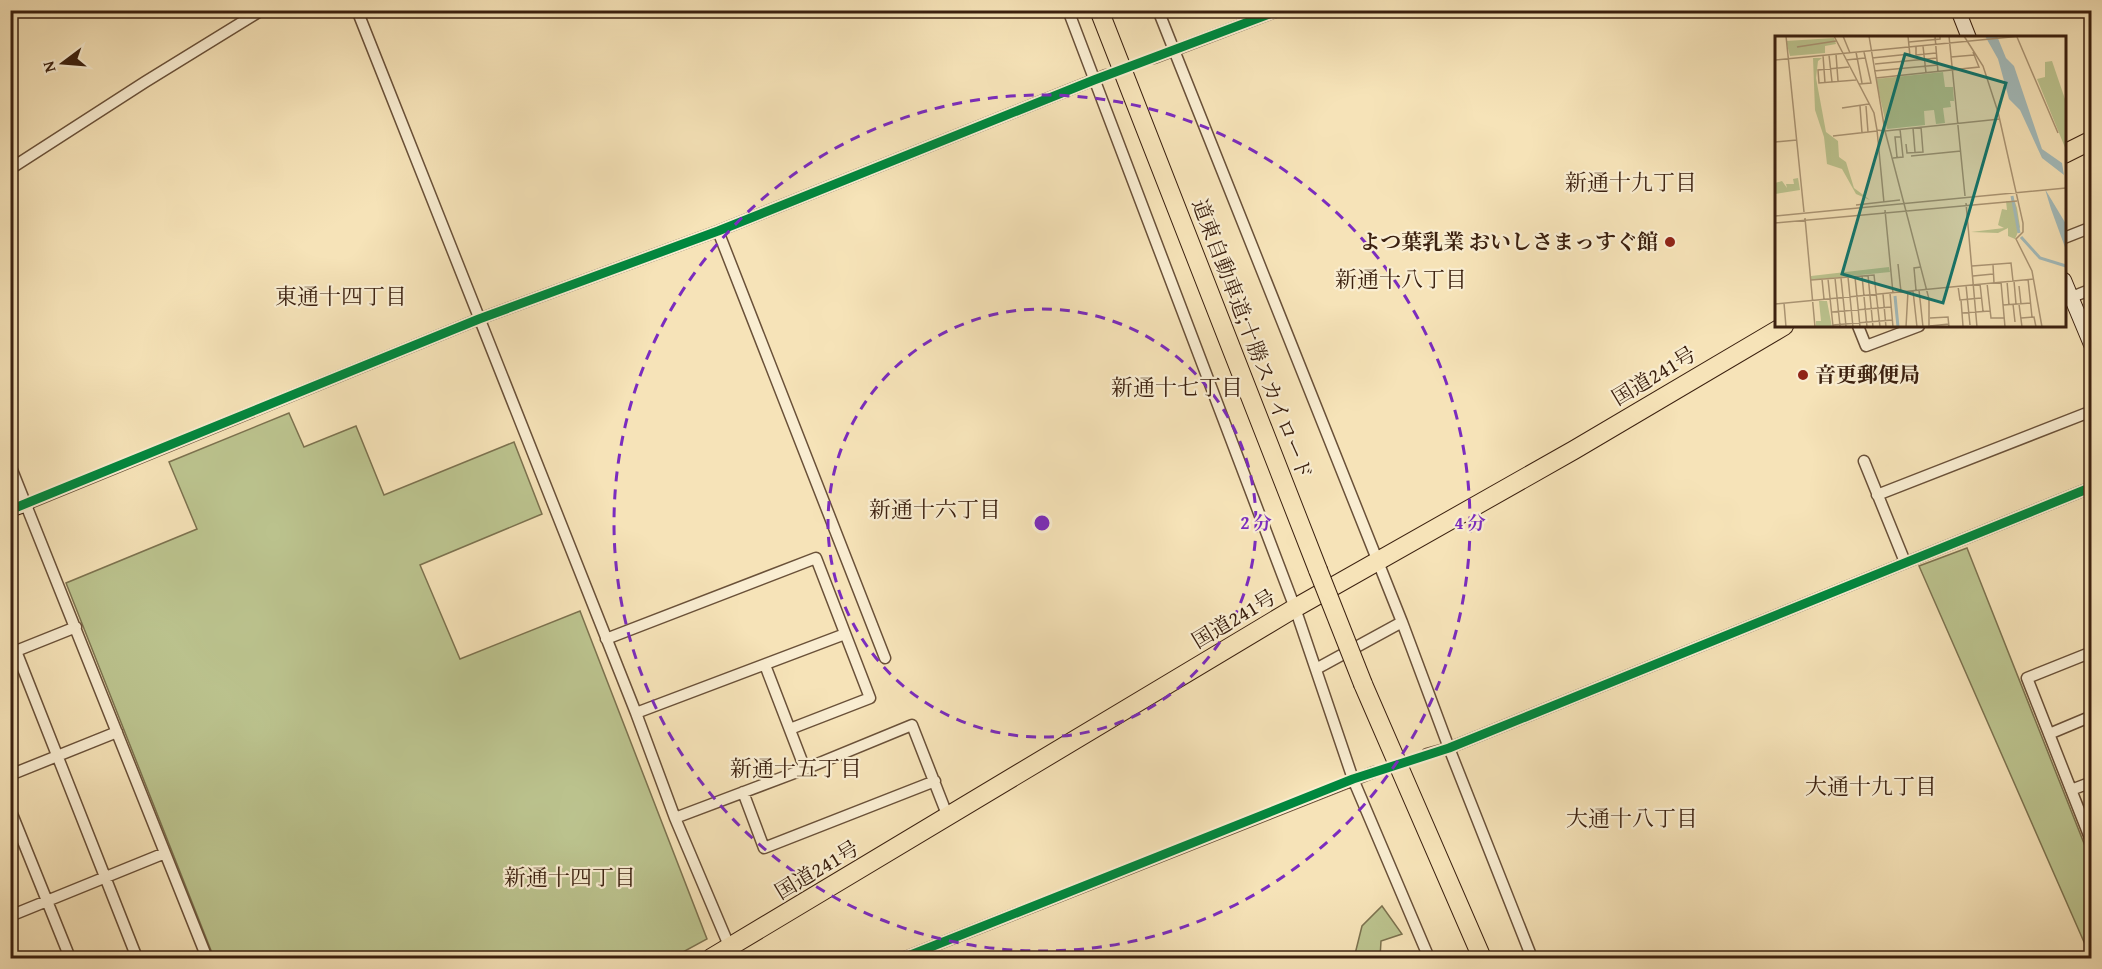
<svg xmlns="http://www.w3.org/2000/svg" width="2102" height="969" viewBox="0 0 2102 969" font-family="'Gentium Book Plus','Noto Serif JP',serif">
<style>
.green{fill:#bcc48f;stroke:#7c724f;stroke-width:1.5}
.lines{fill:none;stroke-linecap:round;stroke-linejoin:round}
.street-tunnel{stroke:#d1bc96;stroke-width:10;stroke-dasharray:10 5;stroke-linecap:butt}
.street-casing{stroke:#6a5139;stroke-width:13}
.secondary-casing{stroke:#3b200f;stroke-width:16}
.highway-casing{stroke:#3b200f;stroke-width:20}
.street{stroke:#f9edd1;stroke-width:10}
.secondary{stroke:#f9edd1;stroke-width:14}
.highway{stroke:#f6e3b8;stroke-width:18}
.highway-bridge-casing{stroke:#3b200f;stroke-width:20;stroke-linecap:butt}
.highway-bridge{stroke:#f6e3b8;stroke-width:18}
.cycleway-casing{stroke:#f9edd1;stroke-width:13}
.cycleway{stroke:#00873e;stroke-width:9}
.ring{fill:none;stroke:#7b2cbf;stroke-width:3;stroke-dasharray:10 8}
.poi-dot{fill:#8f2418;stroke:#f9edd1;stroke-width:2}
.labels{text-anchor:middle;stroke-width:4.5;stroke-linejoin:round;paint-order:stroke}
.poi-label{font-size:21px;font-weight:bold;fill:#3b200f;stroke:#f9edd1;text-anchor:end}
.street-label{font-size:21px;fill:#3b200f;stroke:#f9edd1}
.neighbourhood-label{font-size:22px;fill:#3b200f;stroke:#f9edd1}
.inset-river{fill:none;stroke:#a3bbbb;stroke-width:3}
.inset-road{fill:none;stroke:#ab9574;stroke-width:1.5}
.view{fill:#0f766e;fill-opacity:0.15;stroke:#0f766e;stroke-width:3}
.inset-edge{fill:none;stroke:#3b200f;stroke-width:3}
.centre{fill:#7b2cbf;stroke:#f9edd1;stroke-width:3}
.ring-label{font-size:18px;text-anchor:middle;font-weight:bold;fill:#7b2cbf;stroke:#f9edd1;stroke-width:4.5;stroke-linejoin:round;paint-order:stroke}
</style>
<rect width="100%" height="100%" fill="#f6e3b8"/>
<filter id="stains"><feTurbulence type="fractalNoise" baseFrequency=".00333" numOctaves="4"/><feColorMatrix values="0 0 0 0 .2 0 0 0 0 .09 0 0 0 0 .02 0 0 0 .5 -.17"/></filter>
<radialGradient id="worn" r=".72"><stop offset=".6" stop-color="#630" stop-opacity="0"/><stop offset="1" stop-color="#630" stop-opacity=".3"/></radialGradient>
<!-- green -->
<path class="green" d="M 289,413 L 304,447 L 356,426 L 384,495 L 514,442 L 542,514 L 420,565 L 460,659 L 580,611 L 707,939 L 672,958 L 214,958 L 66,583 L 197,529 L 169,462 Z
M 1967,548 L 2091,861 L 2091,958 L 1919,566 Z
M 1382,906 L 1402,934 L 1381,941 L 1380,958 L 1354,958 L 1362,926 Z"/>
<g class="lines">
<!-- street-tunnel -->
<path class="street-tunnel" d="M 1106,75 L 1154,58
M 1374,772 L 1427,754"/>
<!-- street casing -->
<g class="street-casing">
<path id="street" d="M 357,10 L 636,713 L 675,818 L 730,948
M 1068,10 L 1295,608 L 1353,779 L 1429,958
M 1158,10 L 1402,622 L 1449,748 L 1532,958
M 1154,58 L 1280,10
M 10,169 L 145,82 L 262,10
M 718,231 L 885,658
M 2064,238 L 2092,227
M 2072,297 L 2092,289
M 1858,326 L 1866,346 L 1919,326
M 1864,461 L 1905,562
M 10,465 L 207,958
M 1877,495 L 2092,411
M 27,504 L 479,319 L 718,231 L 1106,75
M 606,639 L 816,558 L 870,698 L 790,729
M 16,651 L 137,958
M 2092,652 L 2027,678 L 2092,843
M 11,653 L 76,627
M 765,665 L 805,769
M 1316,669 L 1402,622
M 636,713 L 845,634
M 2049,734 L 2092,716
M 1427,754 L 1449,748 L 2092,487
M 10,775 L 117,732
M 2071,790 L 2092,782
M 743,792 L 764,848 L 935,781
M 10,809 L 70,958
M 675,818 L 805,769 L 912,725 L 948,817
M 10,916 L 165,853
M 903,958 L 1374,772"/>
</g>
<!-- secondary casing -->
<g class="secondary-casing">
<path id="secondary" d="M 1958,10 L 1969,38
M 2064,280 L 2092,347
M 10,510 L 27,504"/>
</g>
<!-- highway casing -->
<g class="highway-casing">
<path id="highway" d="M 1099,10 L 1318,570
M 2064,154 L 2092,140
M 1363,684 L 1482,958
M 711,958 L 1295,608 L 1574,450 L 1784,326"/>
</g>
<!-- street -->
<use href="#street" class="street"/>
<!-- secondary -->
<use href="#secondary" class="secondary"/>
<!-- highway -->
<use href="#highway" class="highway"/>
<!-- highway-bridge casing -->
<g class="highway-bridge-casing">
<path id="highway-bridge" d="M 1318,570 L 1363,684"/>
</g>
<!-- highway-bridge -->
<use href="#highway-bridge" class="highway-bridge"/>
<!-- cycleway casing -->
<g class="cycleway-casing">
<path id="cycleway" d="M 10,510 L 479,319 L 718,231 L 1094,80 L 1280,10
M 903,958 L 1353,779 L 1449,748 L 2092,487"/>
</g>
<!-- cycleway -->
<use href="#cycleway" class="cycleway"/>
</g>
<!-- distance rings -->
<g class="ring">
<circle cx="1042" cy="523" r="214"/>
<circle cx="1042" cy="523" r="428"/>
</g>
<!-- markers -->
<g class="poi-dot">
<circle cx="1670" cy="242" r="6"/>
<circle cx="1803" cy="375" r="6"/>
</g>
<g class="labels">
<!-- poi labels -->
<g class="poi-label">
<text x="1658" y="249">よつ葉乳業 おいしさまっすぐ館</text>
<text x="1815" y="382" text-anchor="start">音更郵便局</text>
</g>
<!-- street labels -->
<g class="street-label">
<text transform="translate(1252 339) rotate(69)" y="7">道東自動車道;十勝スカイロード</text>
<text transform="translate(1654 376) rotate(-31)" y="7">国道241号</text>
<text transform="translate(1234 619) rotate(-31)" y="7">国道241号</text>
<text transform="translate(817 870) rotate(-31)" y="7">国道241号</text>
</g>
<!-- neighbourhood labels -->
<g class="neighbourhood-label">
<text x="1631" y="190">新通十九丁目</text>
<text x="1401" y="287">新通十八丁目</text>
<text x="341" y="304">東通十四丁目</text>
<text x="1177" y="395">新通十七丁目</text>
<text x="935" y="517">新通十六丁目</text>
<text x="796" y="776">新通十五丁目</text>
<text x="1871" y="794">大通十九丁目</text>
<text x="1632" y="826">大通十八丁目</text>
<text x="570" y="885">新通十四丁目</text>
</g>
</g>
<!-- overview -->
<g transform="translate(1775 36)">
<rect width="291" height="291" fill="#f6e3b8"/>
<path d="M 59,2 L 61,8 L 50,10 L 50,17 L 15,20 L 11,5 ZM 38,22 L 47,22 L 43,25 L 41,42 L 51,96 L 63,105 L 64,121 L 71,126 L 79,152 L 95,164 L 81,158 L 67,133 L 52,128 L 49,101 L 40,74 ZM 277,25 L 291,66 L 291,114 L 262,43 L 270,41 L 270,26 ZM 168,36 L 170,51 L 178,51 L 179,65 L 175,65 L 176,71 L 168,72 L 170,87 L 161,88 L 159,74 L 149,75 L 150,89 L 112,93 L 101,43 ZM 23,142 L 25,154 L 0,158 L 0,147 L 7,145 L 12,152 L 11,148 L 19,148 L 18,143 ZM 231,165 L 240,166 L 242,172 L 245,191 L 240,203 L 233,200 L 233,192 L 223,197 L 196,196 L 229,192 L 223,189 L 227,173 L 232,174 ZM 114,231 L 115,236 L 36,244 L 36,240 ZM 44,265 L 52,265 L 57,291 L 41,291 L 41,285 L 46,285 Z" fill="#bcc48f"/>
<path d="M 210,0 L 222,0 L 231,22 L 239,30 L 267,113 L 287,127 L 291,151 L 289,139 L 267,122 L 245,74 L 234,63 L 223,23 ZM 270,153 L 291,188 L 291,214 L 276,173 Z" fill="#a3bbbb"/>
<path class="inset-river" d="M 237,160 L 244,197M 246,201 L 265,222 L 291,230M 120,260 L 123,291"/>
<path class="inset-road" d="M 11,0 L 29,176M 59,0 L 99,77 L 102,94 L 110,95M 68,0 L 75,17M 94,0 L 110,95 L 154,263 L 154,291M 133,0 L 135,20M 160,0 L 163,36M 174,0 L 190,160M 189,0 L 208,30 L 223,76 L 248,187 L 248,196 L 241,203 L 257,235 L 267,291M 242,1 L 283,97M 134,6 L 165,3 L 165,0M 141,10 L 141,19 L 161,17M 148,10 L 151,37M 22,11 L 61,5M 81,16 L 87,47M 61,18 L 63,45M 48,19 L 50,47M 54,19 L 57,46M 176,21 L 199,19M 97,22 L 135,18M 0,24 L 246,0M 71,24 L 90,22M 100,28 L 162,22M 74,31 L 43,34 L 44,47 L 81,44M 99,35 L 163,29M 101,42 L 204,31 L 198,16M 84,48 L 96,47 L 89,16M 85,70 L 87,97M 91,70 L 93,96M 67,72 L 94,68M 138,92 L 140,116M 102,94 L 109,167M 110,95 L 225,83M 58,100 L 102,95M 0,106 L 22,104M 131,108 L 132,117 L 148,116 L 146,91M 136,120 L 186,115M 122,121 L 120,101 L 126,101M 118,122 L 128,121 L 125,93M 191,167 L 202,291M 81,169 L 125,164M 110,174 L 118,257M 0,180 L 291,152M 30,182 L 40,291M 0,187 L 242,165M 123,228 L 126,256M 218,229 L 219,247M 197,230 L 236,227 L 238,245M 93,239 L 98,291M 87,240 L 92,291M 198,240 L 218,238M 73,241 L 78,291M 80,241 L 85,291M 60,242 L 65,290M 66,242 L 71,290M 47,243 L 49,263M 53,243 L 58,290M 253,243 L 257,281M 36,244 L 99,239 L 105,291M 232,245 L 234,269M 239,245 L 241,268M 226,246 L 230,291M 212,247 L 216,282 L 229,282M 205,248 L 208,275M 191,249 L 195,289M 183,250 L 185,264 L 206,262M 244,250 L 246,268M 141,254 L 139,232 L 146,231M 144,254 L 148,291M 138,255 L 142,291M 115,257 L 118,291M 108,258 L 111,291M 186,264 L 188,290M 9,267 L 11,291M 0,268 L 259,243M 238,268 L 240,286M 244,268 L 247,291M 228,269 L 256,267M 57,276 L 116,271M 187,277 L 215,275M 155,282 L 173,281 L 174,291M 246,282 L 259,281 L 261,291M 58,289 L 117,284M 155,290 L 174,288M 131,291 L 133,255"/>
<path class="view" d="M 130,18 L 231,47 L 168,267 L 67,238 Z"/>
<rect width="291" height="291" class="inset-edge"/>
</g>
<circle cx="1042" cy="523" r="9" class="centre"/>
<g class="ring-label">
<text x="1256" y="529">2 分</text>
<text x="1470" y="529">4 分</text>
</g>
<!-- margin -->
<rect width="2102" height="969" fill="none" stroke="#f6e3b8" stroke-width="36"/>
<rect x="12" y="12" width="2078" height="945" fill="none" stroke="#3b200f" stroke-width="3"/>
<rect x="18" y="18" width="2066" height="933" fill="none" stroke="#3b200f" stroke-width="1.5"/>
<!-- north arrow -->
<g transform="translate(63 63) rotate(254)" stroke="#f9edd1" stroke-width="4.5" paint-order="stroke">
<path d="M0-4.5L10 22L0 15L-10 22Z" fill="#3b200f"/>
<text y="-9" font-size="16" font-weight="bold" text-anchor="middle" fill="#3b200f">N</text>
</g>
<rect width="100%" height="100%" filter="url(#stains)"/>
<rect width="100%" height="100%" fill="url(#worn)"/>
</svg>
